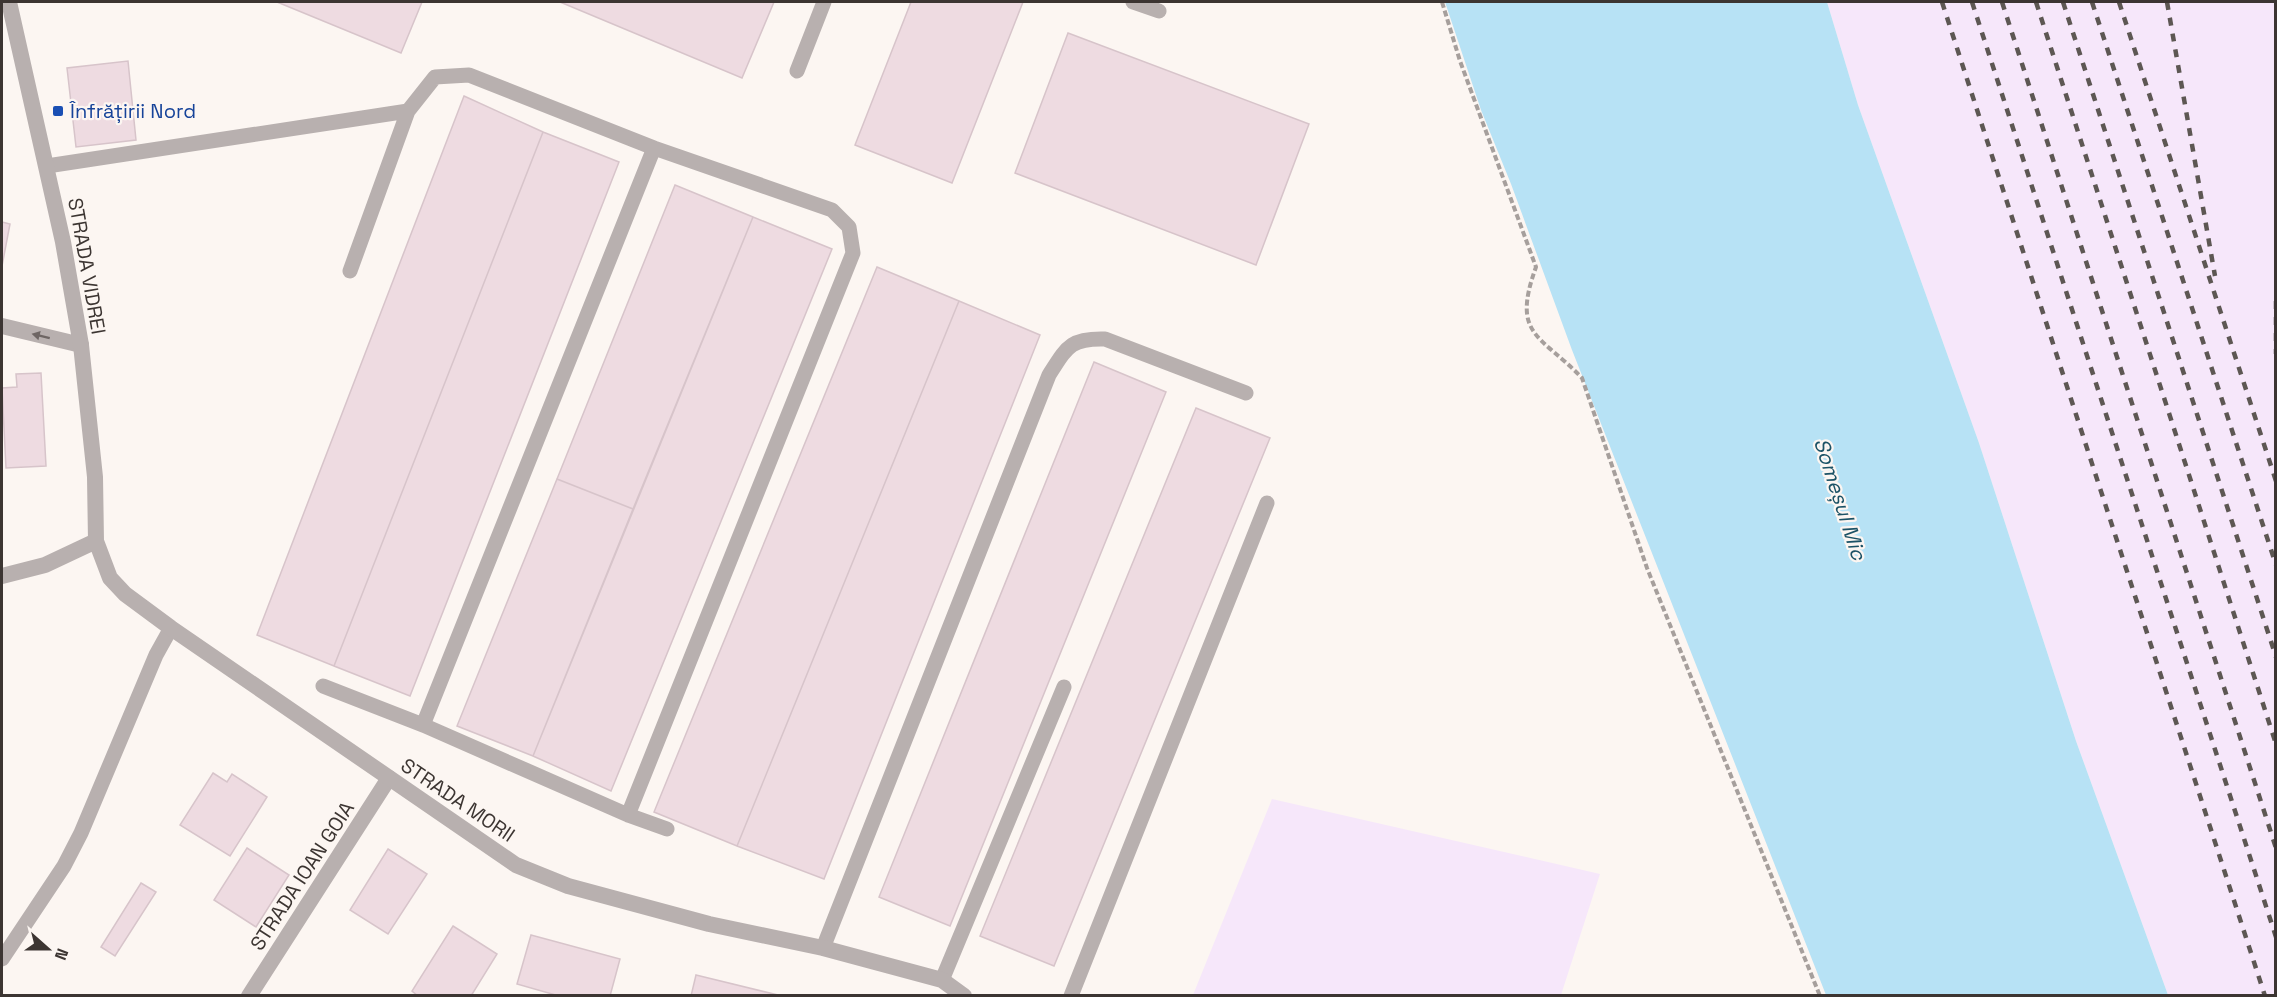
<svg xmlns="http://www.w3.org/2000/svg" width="2277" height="997" viewBox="0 0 2277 997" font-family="'Space Grotesk',sans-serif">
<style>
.industrial{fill:#f6e7fa}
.water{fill:#b7e2f5}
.building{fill:#eedbe1;stroke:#d7c4ca;stroke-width:1.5}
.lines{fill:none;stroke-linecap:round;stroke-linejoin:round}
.path{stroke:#a69f9c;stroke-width:4;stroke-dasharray:6 3;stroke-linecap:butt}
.service{stroke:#b8b0af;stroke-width:15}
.minor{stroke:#b8b0af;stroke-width:16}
.tertiary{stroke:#b8b0af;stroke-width:16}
.rail{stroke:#5d5753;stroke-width:4.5;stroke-dasharray:8 8;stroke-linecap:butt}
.oneway{fill:#6e6664}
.transit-dot{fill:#1a4fb4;stroke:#fcf6f2;stroke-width:2}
.labels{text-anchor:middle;stroke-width:4.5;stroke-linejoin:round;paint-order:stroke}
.transit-label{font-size:20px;fill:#164399;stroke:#fcf6f2;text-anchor:start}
.street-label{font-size:20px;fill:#3c3532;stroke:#fcf6f2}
.water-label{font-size:21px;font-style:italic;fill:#1b5266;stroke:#fcf6f2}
</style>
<rect width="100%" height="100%" fill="#fcf6f2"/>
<!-- industrial -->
<path class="industrial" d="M 1827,2 L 2275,2 L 2275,995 L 2168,995 L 2076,741 L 1979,443 L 1858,105 Z
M 1272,799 L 1600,874 L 1561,995 L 1193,995 Z"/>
<!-- water -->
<path class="water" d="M 1445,2 L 1827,2 L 1858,105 L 1979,443 L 2076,741 L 2168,995 L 1826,995 L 1572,350 L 1511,184 L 1481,110 Z"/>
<!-- building -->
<path class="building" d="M 277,2 L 422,2 L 401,53 Z
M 560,2 L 774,2 L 742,78 Z
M 911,2 L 1023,2 L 952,183 L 855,145 Z
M 1068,33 L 1309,124 L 1256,265 L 1015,173 Z
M 128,61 L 136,140 L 76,147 L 67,68 Z
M 464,96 L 543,132 L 334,666 L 257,635 Z
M 543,132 L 619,162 L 410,696 L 334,666 Z
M 675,185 L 753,217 L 633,509 L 557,479 Z
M 753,217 L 832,249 L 611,791 L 533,756 Z
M 2,222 L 10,224 L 2,266 Z
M 877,267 L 959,301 L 737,846 L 654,812 Z
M 959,301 L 1040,335 L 824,879 L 737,846 Z
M 1094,362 L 1166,392 L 950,926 L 879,897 Z
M 41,373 L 46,466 L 6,468 L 2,388 L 17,387 L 16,374 Z
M 1196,408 L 1270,438 L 1054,966 L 980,936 Z
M 557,479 L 633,509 L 533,756 L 457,726 Z
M 213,773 L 227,782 L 232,774 L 267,797 L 230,856 L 180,825 Z
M 247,848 L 289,875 L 256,927 L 214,900 Z
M 388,849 L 427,874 L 388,934 L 350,910 Z
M 141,883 L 156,892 L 115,956 L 101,947 Z
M 453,926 L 497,954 L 471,996 L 418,996 L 412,991 Z
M 531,935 L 620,959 L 610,996 L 559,996 L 517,984 Z
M 696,975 L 782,996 L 691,996 Z"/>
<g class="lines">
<!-- path -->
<path class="path" d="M 1442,2 L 1460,61 L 1536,267 C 1511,336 1540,334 1582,378 L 1647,568 L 1820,996"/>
<!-- service -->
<path class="service" d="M 1133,2 L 1159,11
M 797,71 L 824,2
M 47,166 L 408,111
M 350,271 L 408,111 L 435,77 L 469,75 L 654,148 L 832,210 L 849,227 L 853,253 L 628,815
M 323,686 L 423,725 L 628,815 L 667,829
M 423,725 L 654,148
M 823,948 L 1049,375 C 1067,347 1070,338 1105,339 L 1246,393
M 2,959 L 64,866 L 81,833 L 156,655 L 171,628
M 942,980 L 1064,687
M 1071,996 L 1267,503"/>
<!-- minor -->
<path class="minor" d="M 2,326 L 81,345
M 249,996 L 389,778"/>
<!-- tertiary -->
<path class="tertiary" d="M 9,2 L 63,242 L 81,345 L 95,477 L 96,541 L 110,578 L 125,594 L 171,628 L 516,865 L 568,886 L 709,924 L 823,948 L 942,980 L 964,996
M 2,576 L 45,565 L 96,541"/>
<!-- rail -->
<path class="rail" d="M 1942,2 L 2265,996
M 1972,2 L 2276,937
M 2002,2 L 2276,848
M 2036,2 L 2276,744
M 2063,2 L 2276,657
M 2092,2 L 2276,565
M 2119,2 L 2276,481
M 2167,2 L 2215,276
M 2276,301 L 2276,354"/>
</g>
<!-- one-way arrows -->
<defs><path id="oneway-solid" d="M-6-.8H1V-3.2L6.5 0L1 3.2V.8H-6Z" transform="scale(1.5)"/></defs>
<use class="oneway" href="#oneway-solid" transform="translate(41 336) rotate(-166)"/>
<!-- markers -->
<rect class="transit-dot" x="52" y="105" width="12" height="12" rx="3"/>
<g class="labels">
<!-- transit labels -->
<g class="transit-label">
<text x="70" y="118">Înfrățirii Nord</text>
</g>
<!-- street labels -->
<g class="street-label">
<text transform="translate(87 266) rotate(80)" y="7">STRADA VIDREI</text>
<text transform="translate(458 800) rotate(34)" y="7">STRADA MORII</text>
<text transform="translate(302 876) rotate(-57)" y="7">STRADA IOAN GOIA</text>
</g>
<!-- water labels -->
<g class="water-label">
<text transform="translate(1840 499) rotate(72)" y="7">Someșul Mic</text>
</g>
</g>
<!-- border -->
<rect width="2277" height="997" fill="none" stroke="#3c3532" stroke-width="6"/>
<!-- north arrow -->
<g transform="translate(48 949) rotate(111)" stroke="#fcf6f2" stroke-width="4.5" paint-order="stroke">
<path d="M0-4.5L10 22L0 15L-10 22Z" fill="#3c3532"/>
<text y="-9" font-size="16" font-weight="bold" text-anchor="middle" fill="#3c3532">N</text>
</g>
</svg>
